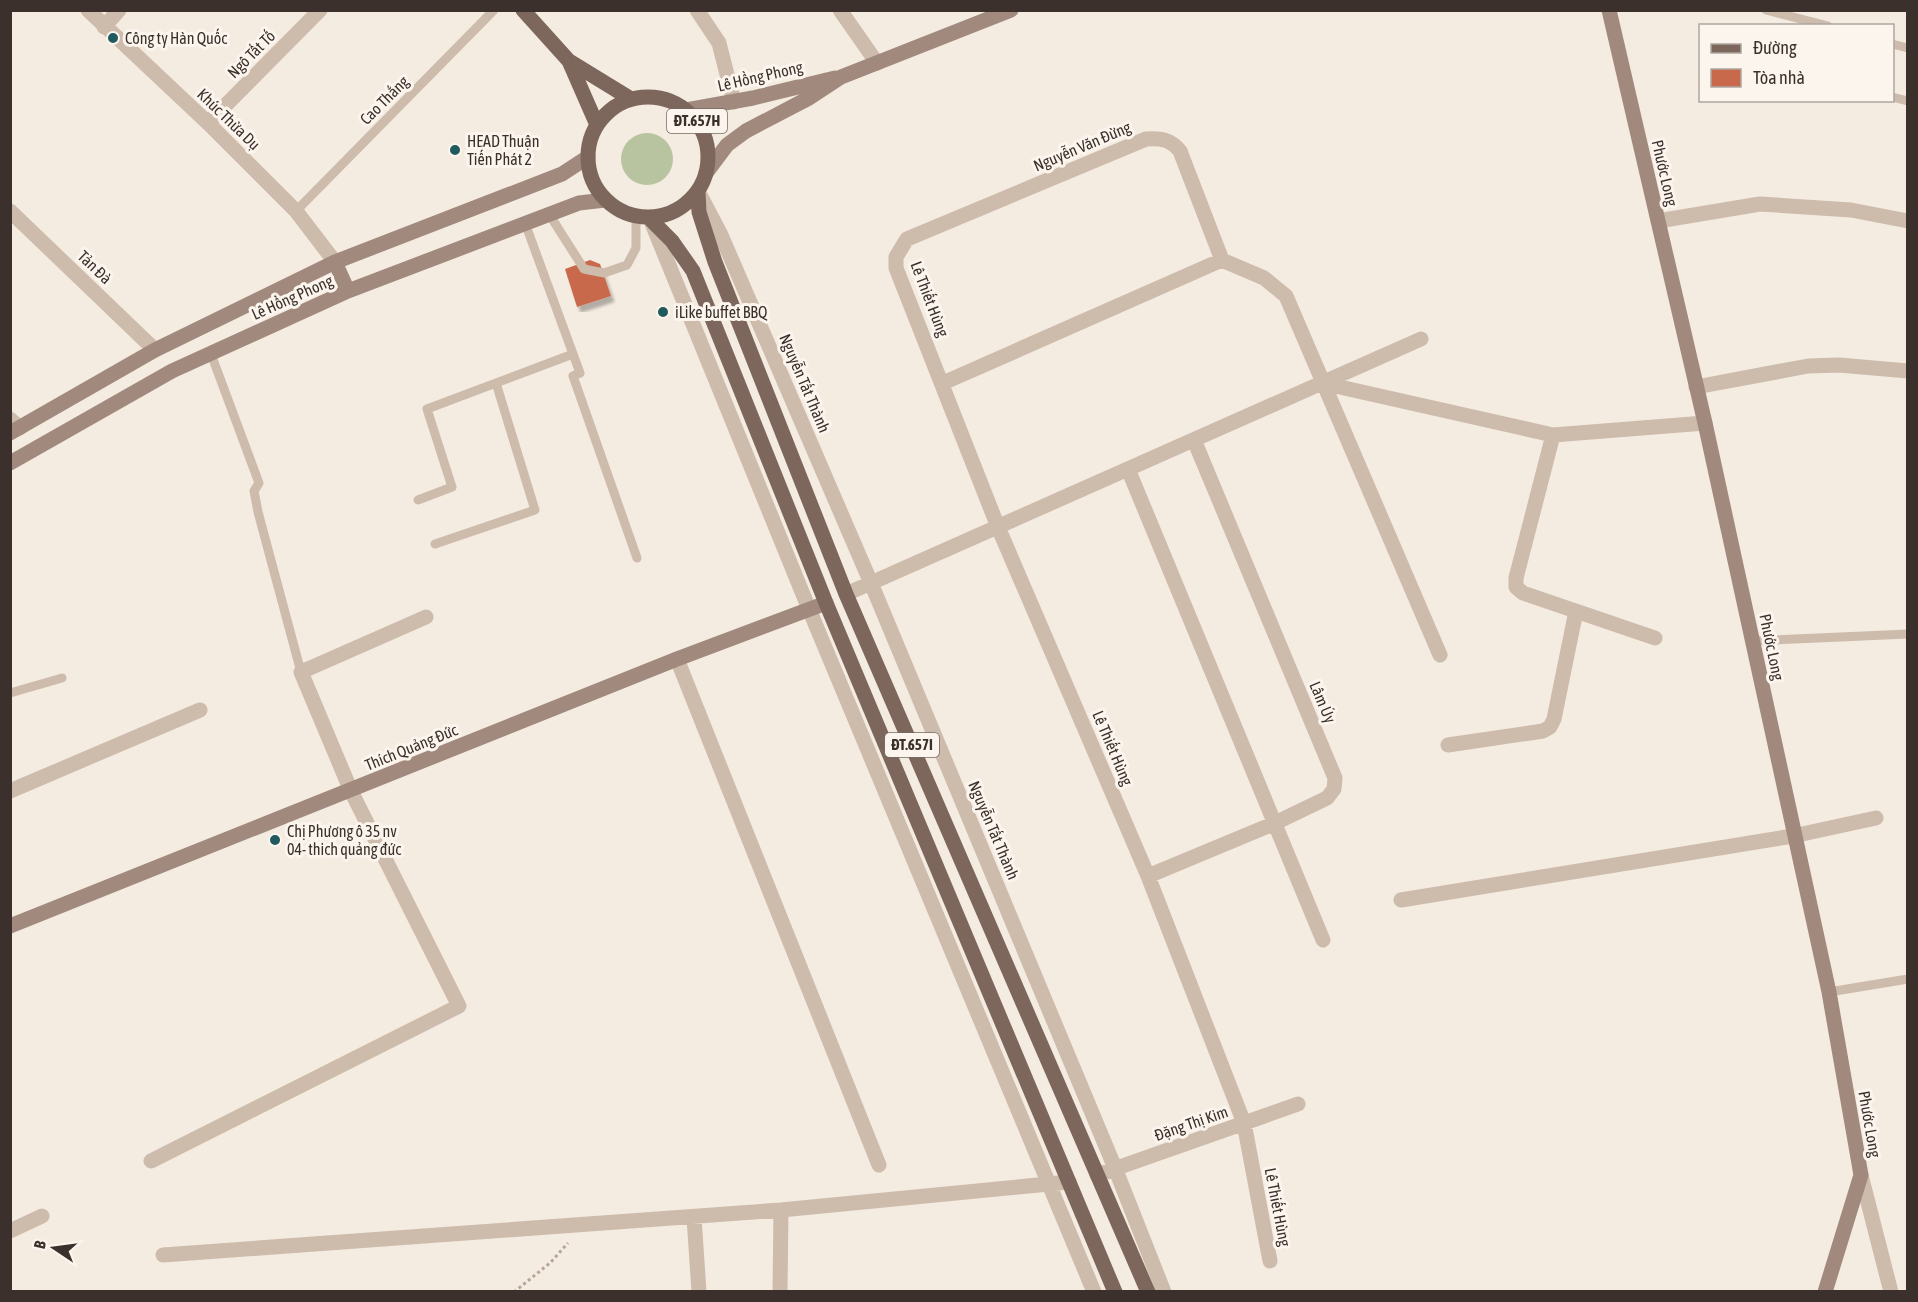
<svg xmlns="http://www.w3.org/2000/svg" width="1918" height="1302" viewBox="0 0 1918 1302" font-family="'Asap Condensed',sans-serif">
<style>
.green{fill:#b8c4a0}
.building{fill:#c8694b;filter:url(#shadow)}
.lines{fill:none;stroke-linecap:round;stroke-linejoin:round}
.path{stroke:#b9a596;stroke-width:3;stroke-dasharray:3 3;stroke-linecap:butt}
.lane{stroke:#cdbbac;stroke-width:9}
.street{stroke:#cdbbac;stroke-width:15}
.secondary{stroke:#a18a7d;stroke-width:15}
.primary{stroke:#7d675c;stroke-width:15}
.poi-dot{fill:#1f5a5e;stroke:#fbf5ee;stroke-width:2}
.labels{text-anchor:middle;stroke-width:6;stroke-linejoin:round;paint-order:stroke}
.shield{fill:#fbf5ee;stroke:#756b66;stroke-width:1.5}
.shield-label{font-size:15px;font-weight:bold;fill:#3b302b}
.poi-label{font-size:16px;fill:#3b302b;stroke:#fbf5ee;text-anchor:start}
.street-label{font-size:16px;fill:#3b302b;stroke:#fbf5ee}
</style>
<defs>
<filter id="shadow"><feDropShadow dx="3.5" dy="6" stdDeviation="1.5" flood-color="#0004"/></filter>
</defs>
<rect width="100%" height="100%" fill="#f4ebe1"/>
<!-- green -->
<path class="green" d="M621 159a26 26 0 1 1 52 0a26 26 0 1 1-52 0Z"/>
<!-- building -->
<path class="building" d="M 590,260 L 600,264 L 611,296 L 577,307 L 565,269 Z"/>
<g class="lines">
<!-- path -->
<path class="path" d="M 514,1292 L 550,1263 L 568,1243"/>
<!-- lane -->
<path class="lane" d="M 1766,10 L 1828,26
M 1892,44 L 1908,48
M 1892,97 L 1908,101
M 296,211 L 494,10
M 549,214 L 584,269 L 604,273 L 627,265 L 636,248 L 636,217
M 525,223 L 580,373 L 573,376 L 637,558
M 211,354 L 259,483 L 254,491 L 258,512 L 301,672
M 418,500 L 452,487 L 427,409 L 573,354
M 435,544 L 535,510 L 496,383
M 1752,641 L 1908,634
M 10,693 L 62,678
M 1829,992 L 1908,979"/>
<!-- street -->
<path class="street" d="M 88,10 L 208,123 L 296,211 L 335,262
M 697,10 L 719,43 L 734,102
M 840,10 L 877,63
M 104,27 L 119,10
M 208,123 L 320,10
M 698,191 L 721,235 L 871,583 L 1115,1168 L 1164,1292
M 10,211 L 155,350
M 651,221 L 809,609 L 1094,1292
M 1658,221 L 1760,204 L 1851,210 L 1908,221
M 1222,260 L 1180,151 C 1170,139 1161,138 1146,139 L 907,239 L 896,257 L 896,268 L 998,527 L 1148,876 L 1244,1123 L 1270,1261
M 943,383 L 1222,260 L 1264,278 L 1286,296 L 1440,655
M 1322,383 L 1553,435 L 1705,423
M 1696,387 L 1808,366 L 1839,365 L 1908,371
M 10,419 L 20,428
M 1553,435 L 1516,578 L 1516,587 L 1523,593 L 1655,638
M 1128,469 L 1323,940
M 846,594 L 1421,339
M 677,659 L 879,1165
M 1448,745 L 1543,731 L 1550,727 L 1554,719 L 1576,611
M 10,791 L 200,710
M 1148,876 L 1275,823 L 1327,798 L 1334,789 L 1335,778 L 1194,440
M 1401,900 L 1793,836 L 1876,818
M 151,1161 L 459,1006 L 351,791 L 301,672 L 426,617
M 1097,1175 L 1298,1104
M 1861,1175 L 1891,1292
M 694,1217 L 699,1292
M 10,1231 L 42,1216
M 163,1255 L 781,1210 L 1069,1182
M 780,1292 L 781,1210"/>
<!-- secondary -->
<path class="secondary" d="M 1609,10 L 1705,423 L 1829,992 L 1861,1175 L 1825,1292
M 686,110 L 753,98 L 835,78
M 706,173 L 727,145 L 746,131 L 809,98 L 841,77 L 1011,10
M 335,262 L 348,291
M 10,433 L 155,350 L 335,262 L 562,174 L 588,157
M 10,463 L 172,371 L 348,291 L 579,203 L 605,200
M 10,926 L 677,659 L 826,603"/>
<!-- primary -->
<path class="primary" d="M 523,10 L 569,61 L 631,99
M 569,61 L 597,125
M588 157a60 60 0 1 1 120 0a60 60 0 1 1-120 0Z
M 698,191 L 699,212 L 715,262 L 846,594 L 1148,1292
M 649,218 L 672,241 L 693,271 L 826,603 L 1115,1292"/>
</g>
<!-- markers -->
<g class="poi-dot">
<circle cx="113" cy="38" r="6"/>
<circle cx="455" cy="150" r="6"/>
<circle cx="663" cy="312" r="6"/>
<circle cx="275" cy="840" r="6"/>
</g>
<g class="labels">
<!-- shield labels -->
<g class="shield">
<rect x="667" y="109" width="60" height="24" rx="4.5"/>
<rect x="885" y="733" width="54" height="24" rx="4.5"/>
</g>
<g class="shield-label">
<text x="697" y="126">ĐT.657H</text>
<text x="912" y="750">ĐT.657I</text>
</g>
<!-- poi labels -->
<g class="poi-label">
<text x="125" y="44">Công ty Hàn Quốc</text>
<text x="467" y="147">HEAD Thuận<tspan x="467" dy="18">Tiến Phát 2</tspan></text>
<text x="675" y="318">iLike buffet BBQ</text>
<text x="287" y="837">Chị Phương ô 35 nv<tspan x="287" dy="18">04- thich quảng đức</tspan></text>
</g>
<!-- street labels -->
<g class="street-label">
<text transform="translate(251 54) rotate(-45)" y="6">Ngô Tất Tố</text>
<text transform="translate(760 76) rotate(-13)" y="6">Lê Hồng Phong</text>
<text transform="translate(384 100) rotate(-45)" y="6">Cao Thắng</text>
<text transform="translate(229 119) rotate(44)" y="6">Khúc Thừa Dụ</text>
<text transform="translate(1082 146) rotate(-23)" y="6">Nguyễn Văn Đừng</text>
<text transform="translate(1665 173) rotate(77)" y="6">Phước Long</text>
<text transform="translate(95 267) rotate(44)" y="6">Tản Đà</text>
<text transform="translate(292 297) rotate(-24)" y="6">Lê Hồng Phong</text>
<text transform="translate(930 299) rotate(69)" y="6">Lê Thiết Hùng</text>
<text transform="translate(805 383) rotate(67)" y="6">Nguyễn Tất Thành</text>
<text transform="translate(1772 647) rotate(78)" y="6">Phước Long</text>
<text transform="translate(1323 702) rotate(67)" y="6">Lâm Úy</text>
<text transform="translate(411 747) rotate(-22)" y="6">Thích Quảng Đức</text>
<text transform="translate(1113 748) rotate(67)" y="6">Lê Thiết Hùng</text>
<text transform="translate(994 830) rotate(67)" y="6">Nguyễn Tất Thành</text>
<text transform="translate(1191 1123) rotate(-19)" y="6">Đặng Thị Kim</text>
<text transform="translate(1870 1124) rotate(80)" y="6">Phước Long</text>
<text transform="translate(1278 1207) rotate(79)" y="6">Lê Thiết Hùng</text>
</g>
</g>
<!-- border -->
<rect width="1918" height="1302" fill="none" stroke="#3b302b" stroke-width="24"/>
<!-- legend -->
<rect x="1699" y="24" width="195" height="78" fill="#fbf5ee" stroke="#aea6a0" stroke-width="1.5"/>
<rect x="1711" y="44" width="30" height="9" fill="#7d675c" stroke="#aea6a0" stroke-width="1.5"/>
<text x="1753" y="54" font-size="18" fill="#3b302b">Đường</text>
<rect x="1711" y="69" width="30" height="18" fill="#c8694b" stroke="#aea6a0" stroke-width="1.5"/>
<text x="1753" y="84" font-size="18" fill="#3b302b">Tòa nhà</text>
<!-- north arrow -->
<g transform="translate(54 1248) rotate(283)" stroke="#fbf5ee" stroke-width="4.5" paint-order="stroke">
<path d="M0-4.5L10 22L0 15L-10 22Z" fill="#3b302b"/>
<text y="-9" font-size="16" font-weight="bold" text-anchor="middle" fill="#3b302b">B</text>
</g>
</svg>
